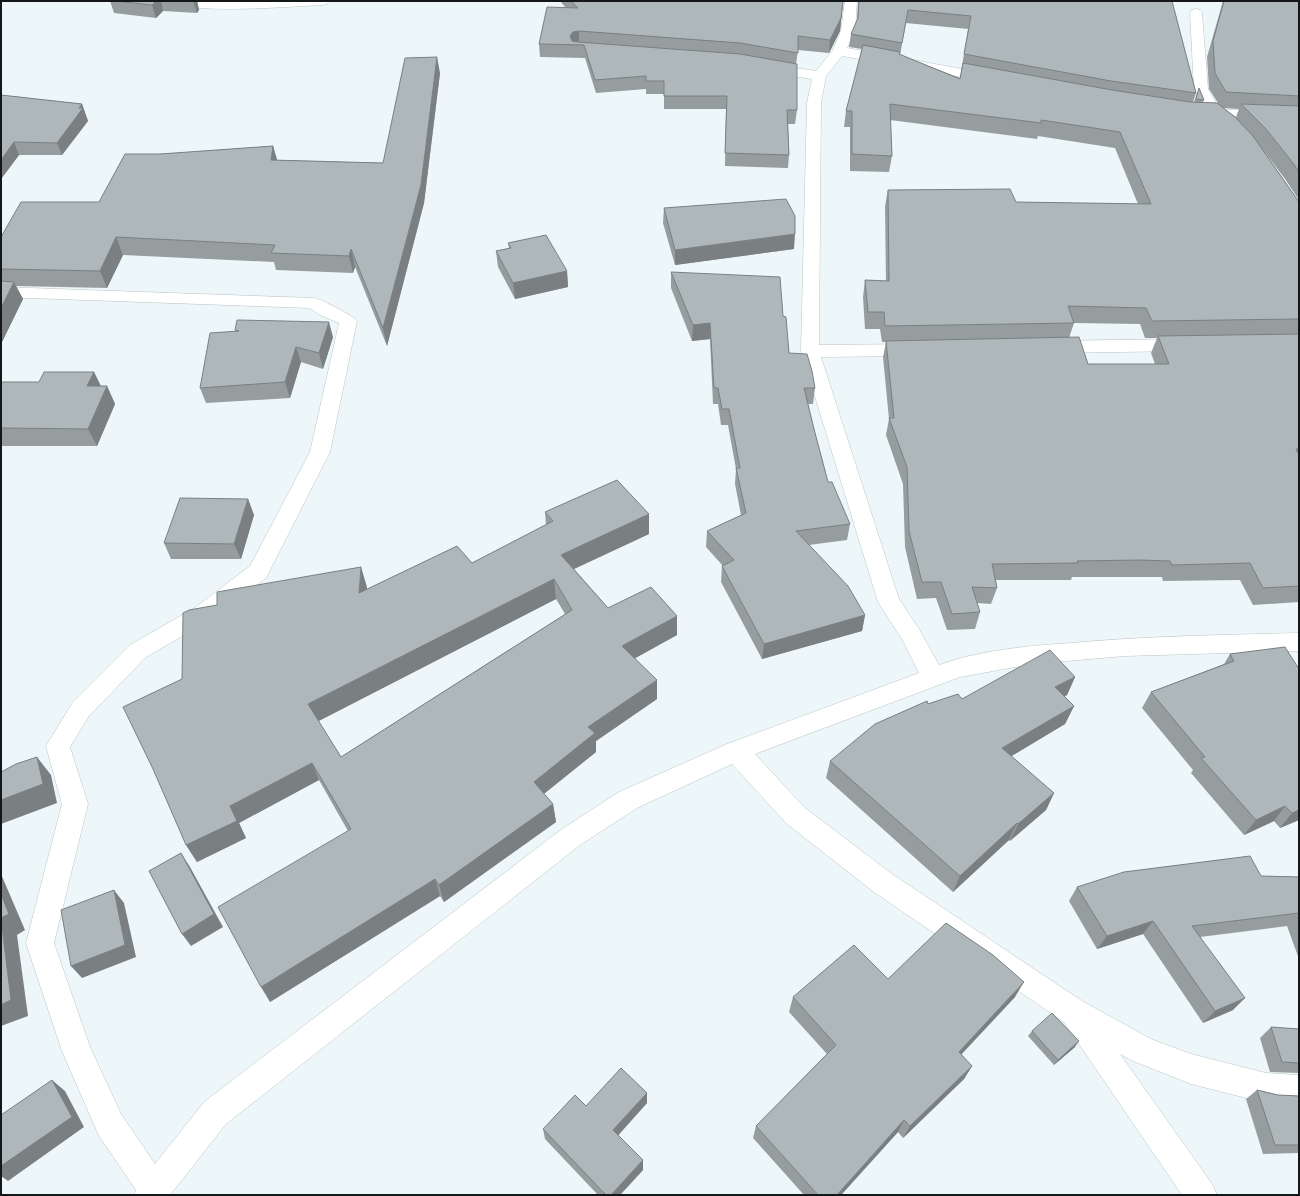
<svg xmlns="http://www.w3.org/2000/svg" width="1300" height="1196" viewBox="0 0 1300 1196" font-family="Signika,sans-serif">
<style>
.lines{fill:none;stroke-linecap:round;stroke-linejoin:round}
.minor-casing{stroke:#bbc5c7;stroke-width:1}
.minor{fill:#fff;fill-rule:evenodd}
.wall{fill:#969d9f;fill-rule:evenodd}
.shaded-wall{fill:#7a8082}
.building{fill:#aeb7b9;stroke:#7a8082;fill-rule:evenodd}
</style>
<rect width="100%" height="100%" fill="#edf7f9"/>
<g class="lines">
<!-- minor casing -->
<g class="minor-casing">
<path id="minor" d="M 159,1 L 329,1 L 327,4 L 323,5 C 268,8 220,12 165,5 L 161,4 Z
M 845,1 L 857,1 L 855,31 L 847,48 L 990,74 L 995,75 L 997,78 L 995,81 L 990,82 L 842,56 L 826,76 L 821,103 L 819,345 L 915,344 L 921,346 L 924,350 L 921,354 L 915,356 L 821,357 L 899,599 L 919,629 L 939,665 C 980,650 1027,646 1071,643 C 1147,636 1223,635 1299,633 L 1299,651 L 1125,656 L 1032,664 L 960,677 L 755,754 L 805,808 L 892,874 L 1082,1001 L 1151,1039 L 1191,1054 L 1266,1073 L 1299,1075 L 1299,1105 L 1266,1103 L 1191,1084 L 1133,1061 L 1120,1054 L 1212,1184 L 1217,1195 L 1182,1195 L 1064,1022 L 874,892 L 787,824 L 732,764 L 637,808 L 580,845 L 226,1124 L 170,1195 L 134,1195 L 136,1190 L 99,1136 L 62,1051 L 26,943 L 62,804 L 46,746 L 73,702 L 130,645 L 196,607 L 250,566 L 310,452 L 339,323 L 320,315 L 310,308 L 1,297 L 1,287 L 314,298 C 321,299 354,316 357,321 L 330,452 L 266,578 L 212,619 L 146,657 L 89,716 L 70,747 L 88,804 L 54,943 L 90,1047 L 121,1114 L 155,1164 L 204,1102 L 562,829 L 619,792 L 727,744 L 919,673 L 903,641 L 878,602 L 801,351 L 807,103 L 812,79 L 768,72 L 763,71 L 761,68 L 763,65 L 768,64 L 816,71 L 833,50 L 841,31 Z
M 1196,9 L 1201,10 L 1202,13 L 1208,89 L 1219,109 L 1299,113 L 1299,121 L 1229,118 L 1230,120 L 1228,123 C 1217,126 1218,119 1210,118 C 1205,117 1200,117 1196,116 L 1194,113 L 1196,110 L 1205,109 L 1194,89 L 1190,13 L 1191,10 Z
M 1184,339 L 1190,341 L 1193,345 L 1190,349 L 1184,351 L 1053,353 L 1047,351 L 1044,347 L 1047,343 L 1053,341 Z"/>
</g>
<!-- minor -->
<use href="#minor" class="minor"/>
</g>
<!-- wall -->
<path class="wall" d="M 110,1 L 197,1 L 199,10 L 197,13 L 163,11 L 156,18 L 114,13 Z
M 560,1 L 843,1 L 840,31 L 829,53 L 798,50 L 796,64 L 797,110 L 795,124 L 788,124 L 789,155 L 788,168 L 725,166 L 726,109 L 664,109 L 664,94 L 646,94 L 646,89 L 596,93 L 585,58 L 540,57 L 539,44 L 566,8 Z
M 858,1 L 1172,1 L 1196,93 L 1193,102 L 1194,102 L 1199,88 L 1204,100 L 1203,102 L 1218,103 L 1209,89 L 1207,57 L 1223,1 L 1299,1 L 1299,200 L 1285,179 L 1261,147 L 1299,202 L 1299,602 L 1253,605 L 1240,580 L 1163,581 L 1162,577 L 1072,577 L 1071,580 L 996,580 L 997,588 L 991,604 L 977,603 L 980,612 L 975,629 L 947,630 L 936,598 L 917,599 L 905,547 L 903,484 L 886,435 L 889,419 L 883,357 L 886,342 L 882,342 L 880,329 L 865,329 L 863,297 L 865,280 L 886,281 L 885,206 L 888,190 L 1016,202 L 1138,204 L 1115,148 L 1038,136 L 1037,139 L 890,120 L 892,156 L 889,172 L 850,171 L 850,127 L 844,127 L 846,111 L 862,49 L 849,47 L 851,34 L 857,20 ZM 906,23 L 968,29 L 960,78 L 900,55 ZM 1223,108 L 1239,109 L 1236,117 ZM 1074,323 L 1140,324 L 1145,338 L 1157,338 L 1151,353 L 1155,364 L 1088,364 L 1069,338 Z
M 440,73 L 424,203 L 387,346 L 355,267 L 353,273 L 276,270 L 274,262 L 123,255 L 107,288 L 16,286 L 23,299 L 1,344 L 1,237 L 99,202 L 160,154 L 273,146 L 277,160 L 383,163 Z
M 1,95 L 82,104 L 88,121 L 62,155 L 19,155 L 1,179 Z
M 664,208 L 794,249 L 675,265 L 663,223 Z
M 508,243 L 567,271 L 568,287 L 515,299 L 498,267 L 496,251 L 509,248 Z
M 671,272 L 783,316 L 789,353 L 815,388 L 813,404 L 808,404 L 814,429 L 828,482 L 850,524 L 847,540 L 809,545 L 865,615 L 862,631 L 762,659 L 721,582 L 722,566 L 723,566 L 706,547 L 707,531 L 741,515 L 735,484 L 736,469 L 728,425 L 721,425 L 718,404 L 713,404 L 710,339 L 692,341 L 671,288 Z
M 235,330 L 333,337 L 323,369 L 301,362 L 290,398 L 206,403 L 200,388 L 236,331 Z
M 94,372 L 101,386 L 107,386 L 115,404 L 97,446 L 1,446 L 1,382 L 39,382 Z
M 248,499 L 254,515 L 241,559 L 171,559 L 164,543 Z
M 545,512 L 649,534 L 574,569 L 608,608 L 677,635 L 635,658 L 657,699 L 596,741 L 596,752 L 544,794 L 553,804 L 556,822 L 444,902 L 440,896 L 270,1002 L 348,831 L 319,780 L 239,823 L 246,838 L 197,862 L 186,845 L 367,587 L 367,590 L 472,563 L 546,525 ZM 556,599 L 565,614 L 341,757 L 318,721 Z
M 1285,647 L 1299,820 L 1280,828 L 1274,821 L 1244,835 L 1191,773 L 1193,770 L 1142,708 L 1151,692 L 1224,664 L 1230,654 Z
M 1075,677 L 1067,695 L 1064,697 L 1074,706 L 1065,724 L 1011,756 L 1054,793 L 1046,810 L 1010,841 L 1009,840 L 953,892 L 826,778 L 830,761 L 928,704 L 962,699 Z
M 1261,876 L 1299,877 L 1299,959 L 1287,926 L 1200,937 L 1233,1010 L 1203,1023 L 1143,934 L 1097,949 L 1069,901 L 1077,887 Z
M 888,979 L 1015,997 L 961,1055 L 972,1066 L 964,1079 L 903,1138 L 898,1132 L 841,1195 L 804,1195 L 753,1138 L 756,1126 L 827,1054 L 789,1012 L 793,997 Z
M 1271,1027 L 1299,1029 L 1299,1073 L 1270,1072 L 1260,1038 Z
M 1032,1031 L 1075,1047 L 1054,1065 L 1028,1036 Z
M 1257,1090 L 1278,1095 L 1299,1096 L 1299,1153 L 1263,1154 L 1246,1099 Z
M 647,1093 L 647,1103 L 618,1135 L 643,1160 L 643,1170 L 620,1195 L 598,1195 L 545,1139 L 543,1129 L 586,1106 Z"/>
<!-- shaded-wall -->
<path class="shaded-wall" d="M 156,1 L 161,1 L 163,11 L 156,18 L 152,5 Z
M 193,1 L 197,1 L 199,10 L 197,13 Z
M 843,1 L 840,31 L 829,53 L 830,40 Z
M 579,31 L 579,44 L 571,44 L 570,36 L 573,32 Z
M 437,57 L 440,73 L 424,203 L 387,346 L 383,328 Z
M 82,104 L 88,121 L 62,155 L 57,143 Z
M 14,142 L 19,155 L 1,179 L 1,160 Z
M 273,146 L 278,163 L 271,160 Z
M 795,234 L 794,249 L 675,265 L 675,250 Z
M 116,237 L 123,255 L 107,288 L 100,271 Z
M 351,249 L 355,267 L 353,273 L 349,256 Z
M 567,271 L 568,287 L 515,299 L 513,283 Z
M 14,282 L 23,299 L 1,344 L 1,308 Z
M 329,322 L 333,337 L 323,369 L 319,353 Z
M 710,323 L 710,339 L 692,341 L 693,325 Z
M 296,347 L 301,362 L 290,398 L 285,382 Z
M 94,372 L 102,389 L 87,386 Z
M 107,386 L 115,404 L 97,446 L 88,429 Z
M 248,499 L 254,515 L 241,559 L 234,544 Z
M 649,514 L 649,534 L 563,574 L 561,555 Z
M 361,567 L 367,587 L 364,613 L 359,593 Z
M 554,579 L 556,599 L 315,723 L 308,704 Z
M 865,615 L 862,631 L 762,659 L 764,644 Z
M 677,616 L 677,635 L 623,665 L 622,646 Z
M 1075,677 L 1067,695 L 1046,705 L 1055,687 Z
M 657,680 L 657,699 L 596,741 L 596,752 L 536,800 L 534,782 L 588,727 Z
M 1074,706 L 1065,724 L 995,766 L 1002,748 Z
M 37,757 L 51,775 L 57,803 L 1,824 L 1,800 Z
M 312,763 L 319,780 L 239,823 L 246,838 L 197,862 L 186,845 L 230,806 Z
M 1054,793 L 1046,810 L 1010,841 L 1018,824 Z
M 553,804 L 556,822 L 444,902 L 439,885 Z
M 1285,806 L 1274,821 L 1244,835 L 1256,820 Z
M 1299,810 L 1299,820 L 1280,828 L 1292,813 Z
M 1017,823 L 1009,840 L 953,892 L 960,876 Z
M 181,853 L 190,867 L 223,927 L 191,946 L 182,934 Z
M 1,874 L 25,930 L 17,935 L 28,1016 L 1,1026 Z
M 435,879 L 440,896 L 270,1002 L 261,987 Z
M 114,890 L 124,903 L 136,957 L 82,978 L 71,966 Z
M 1153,921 L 1143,934 L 1097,949 L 1107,936 Z
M 1024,982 L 1015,997 L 951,1065 L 959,1052 Z
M 1245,998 L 1233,1010 L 1203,1023 L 1215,1011 Z
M 1079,1041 L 1075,1047 L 1054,1065 L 1058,1060 Z
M 972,1066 L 964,1079 L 903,1138 L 910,1126 Z
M 52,1080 L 65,1091 L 84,1127 L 8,1181 L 1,1176 L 1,1166 Z
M 647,1093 L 647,1103 L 614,1140 L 613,1130 Z
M 904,1120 L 898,1132 L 841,1195 L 837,1195 Z
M 643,1160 L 643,1170 L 620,1195 L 611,1195 Z"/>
<!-- building -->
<path class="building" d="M 115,1 L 156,1 L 152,5 Z
M 571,1 L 843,1 L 841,18 L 830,40 L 798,36 L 798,53 L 740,43 L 579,31 L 573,32 L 570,36 L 572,41 L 578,42 L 740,54 L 797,64 L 797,110 L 787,110 L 789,155 L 725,153 L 727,96 L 664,96 L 664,81 L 646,81 L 646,76 L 595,80 L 584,45 L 539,44 L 547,7 L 578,8 Z
M 859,1 L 1172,1 L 1196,93 L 1111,81 L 964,54 L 971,16 L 908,10 L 902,43 L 851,34 L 858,18 Z
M 1224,1 L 1299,1 L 1299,96 L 1226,92 L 1215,73 L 1213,41 Z
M 863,45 L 900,52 L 899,54 L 960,79 L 963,63 L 1112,90 L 1190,102 L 1217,103 L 1235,117 L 1253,136 L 1299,202 L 1299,319 L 1152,321 L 1146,308 L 1068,306 L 1074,323 L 885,326 L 884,312 L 868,312 L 865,280 L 889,281 L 888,190 L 1010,189 L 1016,202 L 1151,204 L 1120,132 L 1041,120 L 1041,123 L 890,104 L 892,156 L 852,154 L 852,111 L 846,111 Z
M 437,57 L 421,185 L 383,328 L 351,249 L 349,256 L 271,253 L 275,245 L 116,237 L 100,271 L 1,269 L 1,237 L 21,202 L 99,202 L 125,154 L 160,154 L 273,146 L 271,160 L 383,163 L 405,58 Z
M 1199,88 L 1204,100 L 1196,99 Z
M 1,95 L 82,104 L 79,108 L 83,108 L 57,143 L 14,142 L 1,160 Z
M 1241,104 L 1299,106 L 1299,172 L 1293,163 L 1265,128 Z
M 786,199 L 795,216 L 795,234 L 675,250 L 664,208 Z
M 546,235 L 567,271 L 513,283 L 496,251 L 511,248 L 508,243 Z
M 671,272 L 780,277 L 783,316 L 786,317 L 789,353 L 807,354 L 812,371 L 815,388 L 804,388 L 814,429 L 828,482 L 832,482 L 850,524 L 796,531 L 848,586 L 865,615 L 764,644 L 722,566 L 734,560 L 707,531 L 746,513 L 736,468 L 740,468 L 729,409 L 722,409 L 718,388 L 714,388 L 710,323 L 693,325 Z
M 1,281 L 14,282 L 1,308 Z
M 237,320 L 329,322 L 319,353 L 296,347 L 285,382 L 200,388 L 210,333 L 239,331 L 235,330 Z
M 1299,334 L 1299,449 L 1296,449 L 1299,455 L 1299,586 L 1263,588 L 1250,563 L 1172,565 L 1170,561 L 1140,560 L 1077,561 L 1078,563 L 992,564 L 997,588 L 972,587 L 980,612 L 952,614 L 941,582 L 922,582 L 909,531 L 907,467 L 889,418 L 894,418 L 886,341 L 1079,337 L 1088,364 L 1169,364 L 1158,336 Z
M 44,372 L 94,372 L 87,386 L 107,386 L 88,429 L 1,428 L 1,382 L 39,382 Z
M 617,480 L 649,514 L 561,555 L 608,608 L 651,587 L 677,616 L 622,646 L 657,680 L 588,727 L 595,733 L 534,782 L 553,804 L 439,885 L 435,879 L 261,987 L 218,907 L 351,829 L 312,763 L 230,806 L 237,821 L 186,845 L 153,769 L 123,707 L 182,679 L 183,613 L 189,610 L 217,605 L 217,592 L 361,567 L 359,593 L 457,546 L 472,563 L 553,521 L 545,512 ZM 554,579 L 572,610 L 341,757 L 308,704 Z
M 180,498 L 248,499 L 234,544 L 164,543 Z
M 1285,647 L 1299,669 L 1299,810 L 1292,813 L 1285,806 L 1256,820 L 1201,758 L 1205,757 L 1151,692 L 1234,661 L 1230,654 Z
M 1050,650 L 1075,677 L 1055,687 L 1074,706 L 1002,748 L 1054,793 L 1018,824 L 1017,823 L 960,876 L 830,761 L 875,724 L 927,701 L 928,704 L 958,694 L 962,699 Z
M 37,757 L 43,784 L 1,800 L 1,772 L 16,764 Z
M 181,853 L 214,914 L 182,934 L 149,871 Z
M 1250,856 L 1261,876 L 1299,877 L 1299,913 L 1192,926 L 1245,998 L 1215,1011 L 1153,921 L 1107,936 L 1077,887 L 1124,872 Z
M 114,890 L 125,945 L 71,966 L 61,910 Z
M 1,894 L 9,914 L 1,918 Z
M 1,918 L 11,1000 L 1,1005 Z
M 946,923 L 993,955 L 1024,982 L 959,1052 L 972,1066 L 910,1126 L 904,1120 L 837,1195 L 818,1195 L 756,1126 L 836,1045 L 793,997 L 854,945 L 888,979 Z
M 1052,1013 L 1079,1041 L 1058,1060 L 1032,1031 Z
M 1271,1027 L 1299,1029 L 1299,1063 L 1282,1062 Z
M 621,1068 L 647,1093 L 613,1130 L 643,1160 L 611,1195 L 606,1195 L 543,1129 L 575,1095 L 586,1106 Z
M 52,1080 L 72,1117 L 1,1166 L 1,1115 Z
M 1257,1090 L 1278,1095 L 1299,1096 L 1299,1145 L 1275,1145 Z"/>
<!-- border -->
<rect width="1300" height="1196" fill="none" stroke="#141718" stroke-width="4"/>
</svg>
